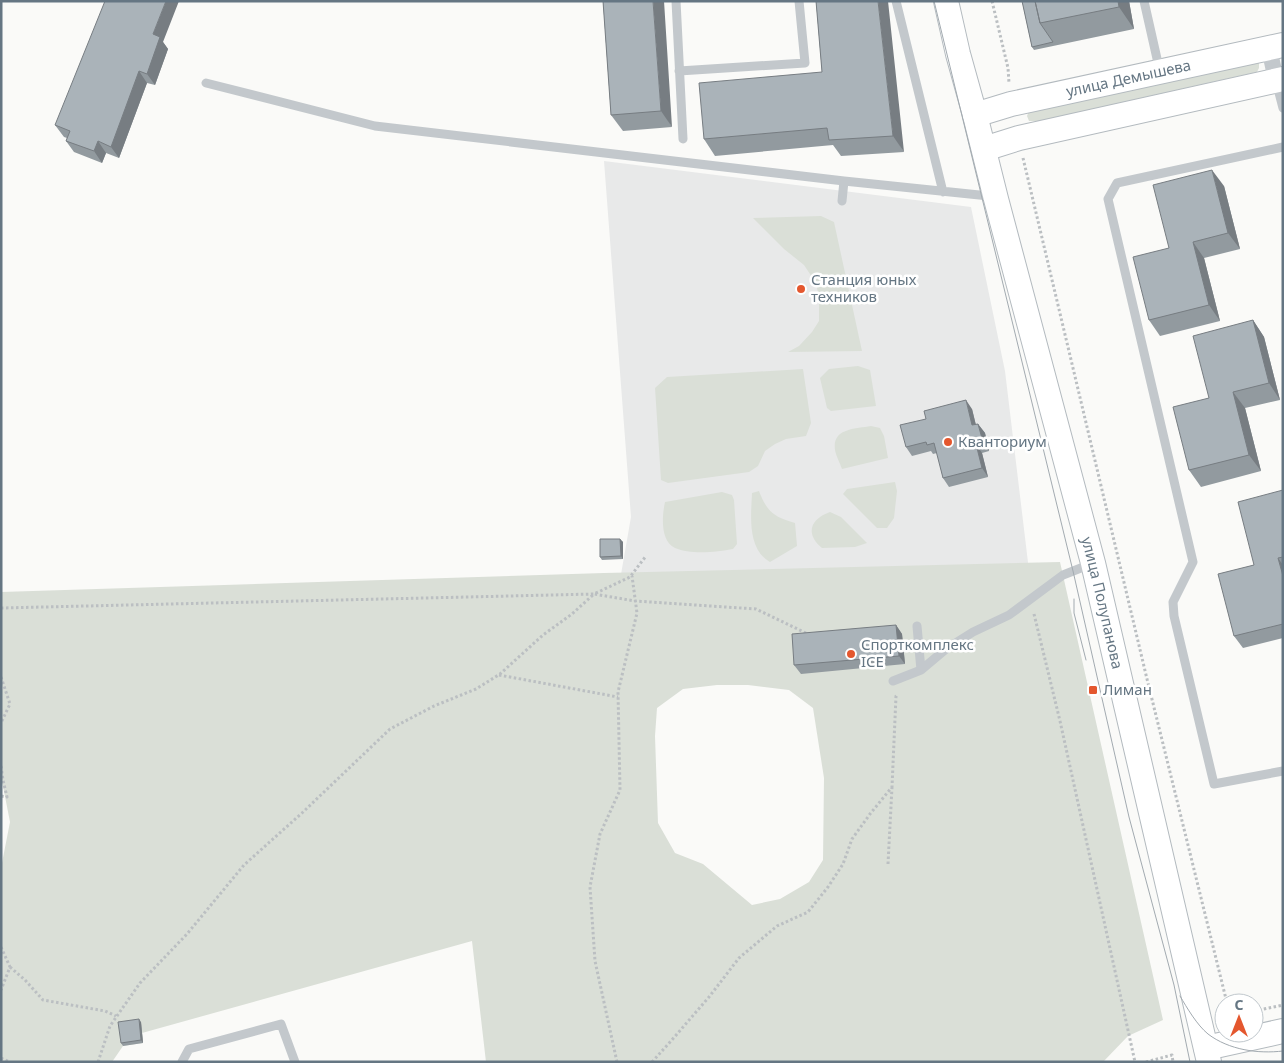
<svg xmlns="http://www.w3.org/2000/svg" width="1284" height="1063" viewBox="0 0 1284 1063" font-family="'Noto Sans',sans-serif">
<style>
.built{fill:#e8e9e9}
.green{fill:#dadfd7;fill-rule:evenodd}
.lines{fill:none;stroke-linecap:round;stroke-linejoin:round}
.secondary-casing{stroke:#b3babf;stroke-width:26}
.path{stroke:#bbbfc2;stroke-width:3;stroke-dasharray:2.5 2.5;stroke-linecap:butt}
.lane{stroke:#c3c8cc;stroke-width:9}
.street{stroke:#c3c8cc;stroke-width:16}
.secondary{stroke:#fff;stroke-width:24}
.tram{stroke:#a2aab0;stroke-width:1}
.wall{fill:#929a9f}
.shaded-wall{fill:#777d82}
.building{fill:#aab3b9;stroke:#777d82}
.poi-dot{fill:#e4572e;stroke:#fff;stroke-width:2}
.labels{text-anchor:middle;stroke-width:5;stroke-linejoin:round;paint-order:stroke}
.street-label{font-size:15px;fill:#657683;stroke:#fff}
.poi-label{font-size:15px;fill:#657683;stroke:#fff;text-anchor:start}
</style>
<rect width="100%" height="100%" fill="#fafaf8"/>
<!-- built -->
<path class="built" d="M 604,161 L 971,207 L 1005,371 L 1030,579 L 620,580 L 631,517 Z"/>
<!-- green -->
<path class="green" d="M 1253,60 L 1259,63 L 1259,68 L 1257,72 L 1039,121 L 1029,121 L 1027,116 L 1029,111 Z
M 821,216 L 834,222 L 862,351 L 788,352 L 799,346 L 812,332 L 819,321 L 819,298 L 816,283 L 804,265 L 784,249 L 753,218 Z
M 858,366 L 870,370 L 876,406 L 831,411 L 827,408 L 820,378 L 829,369 Z
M 803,369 L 811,423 L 806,436 L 786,439 L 775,444 L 765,451 L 758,466 L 749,472 L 668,483 L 661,480 L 655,388 L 667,377 Z
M 871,426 L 880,428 L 884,436 L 888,458 L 842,469 C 840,463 836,456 835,450 C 832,428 855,429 871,426 Z
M 895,482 L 897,491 L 894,518 L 887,528 L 877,528 L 843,494 L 847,489 Z
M 759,491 C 767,512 774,517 795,523 L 797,546 L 770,562 C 747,549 751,516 752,493 Z
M 722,492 L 732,495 L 734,500 L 737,544 L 733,549 C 717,552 691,555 675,548 C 660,541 662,516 665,502 Z
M 830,512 L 841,517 L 867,543 L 855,547 L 822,548 C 805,534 810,519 830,512 Z
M 1060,562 L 1163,1020 L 1128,1036 L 1103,1062 L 486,1062 L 472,941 L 142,1033 L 143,1043 L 123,1046 L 112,1062 L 1,1062 L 1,868 L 10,822 L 1,776 L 1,592 L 604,573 ZM 717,685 L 748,685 L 789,690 L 813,708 L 824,778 L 823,860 L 809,882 L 780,899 L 752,905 L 703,864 L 675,853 L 658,823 L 655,736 L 657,708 L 683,689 Z"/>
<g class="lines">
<!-- secondary casing -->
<g class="secondary-casing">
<g id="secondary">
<path id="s1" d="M 946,1 L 958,54 L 975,115 L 996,199 L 1093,563 L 1209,1062"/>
<path id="s2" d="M 975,115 L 1011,104 L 1283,45"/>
<path d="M 984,149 L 1019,138 L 1283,79"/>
<path d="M 1206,1048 L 1283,1031"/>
</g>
</g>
<!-- path -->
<path class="path" d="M 992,1 L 1008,68 L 1009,83
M 1023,158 L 1147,679 L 1227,1003
M 1,608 L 594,594 L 630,577 L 646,556
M 1034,614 L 1060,721 L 1135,1062
M 499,675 L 618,697
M 1,677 L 10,704 L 1,723
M 1,766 L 3,780 L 7,797 L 1,796
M 888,864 L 892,787
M 1,947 L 10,967 L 1,990
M 10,967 L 25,980 L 43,1000 L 105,1011 L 116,1016
M 1254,1011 L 1283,1005
M 1,1058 L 10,1062
M 98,1062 L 110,1026 L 140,983 L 187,934 L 244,865 L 302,813 L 390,729 L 434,706 L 476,689 L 500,674 L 543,635 L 572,614 L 594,594 L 635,601 L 756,609 L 810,635
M 617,1062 L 595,961 L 590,887 L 600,834 L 620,790 L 618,692 L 637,613 L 632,576
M 652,1062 L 671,1041 L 709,997 L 739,958 L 777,926 L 808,912 L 828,887 L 843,864 L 852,839 L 870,814 L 892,787 L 896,696 L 898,694
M 1146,1062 L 1172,1055 L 1173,1062"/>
<!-- lane -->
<path class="lane" d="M 676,1 L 683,139
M 896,1 L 943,192
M 1144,1 L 1160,72
M 679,71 L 805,63 L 799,1
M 1276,81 L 1283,108
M 206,83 L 375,126 L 844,181 L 989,196 L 994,198
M 1283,147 L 1117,183 L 1108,199 L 1193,562 L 1173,602 L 1174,616 L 1214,784 L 1283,771
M 842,201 L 844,181
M 921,670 L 946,649 L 973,632 L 1009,615 L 1063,575 L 1091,564
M 893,681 L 921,670 L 917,626
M 182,1062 L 189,1049 L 281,1024 L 295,1062"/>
<!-- street -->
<path class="street" d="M 1269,48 L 1276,80"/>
<!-- secondary -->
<use href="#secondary" class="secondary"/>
<!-- tram -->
<path class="tram" d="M 934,1 L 1073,571 L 1129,817 L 1174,985 L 1190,1062
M 1074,599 L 1074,613 L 1086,660
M 1180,996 C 1187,1008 1197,1025 1208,1034 C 1229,1050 1258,1054 1283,1051"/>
</g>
<!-- wall -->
<path class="wall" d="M 603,1 L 672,127 L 623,131 L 611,115 Z
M 816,1 L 904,152 L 841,156 L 833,145 L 715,156 L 704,139 L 822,72 Z
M 1022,1 L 1129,1 L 1134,29 L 1034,50 L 1032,47 Z
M 163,42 L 168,49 L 155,85 L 147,83 L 119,158 L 106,153 L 102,163 L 74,152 L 66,141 L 67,138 L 64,137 L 55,125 Z
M 1224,186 L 1240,249 L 1204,258 L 1220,321 L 1160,336 L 1149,320 L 1169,248 Z
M 1253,320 L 1264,337 L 1280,400 L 1245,408 L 1261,471 L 1201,487 L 1189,470 Z
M 972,409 L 976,425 L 978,424 L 985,433 L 989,451 L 982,453 L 988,477 L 949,487 L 943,478 L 937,453 L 933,454 L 931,451 L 912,456 L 906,447 Z
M 1283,490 L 1283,638 L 1243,648 L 1234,636 L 1254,565 Z
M 620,539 L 623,542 L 623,559 L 602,560 L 600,557 Z
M 896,625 L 902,634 L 905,664 L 801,674 L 794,665 Z
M 141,1022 L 143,1043 L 123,1046 L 121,1043 Z"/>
<!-- shaded-wall -->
<path class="shaded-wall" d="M 166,1 L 179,1 L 163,42 L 168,49 L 155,85 L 147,74 L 153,34 Z
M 653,1 L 664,1 L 672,127 L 661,111 Z
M 878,1 L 888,1 L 904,152 L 893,136 Z
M 1118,1 L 1129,1 L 1134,29 L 1119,7 Z
M 139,71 L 147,83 L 119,158 L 111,147 Z
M 98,141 L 106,153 L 102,163 L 94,151 Z
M 1212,170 L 1224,186 L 1240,249 L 1228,233 Z
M 1193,242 L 1204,258 L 1220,321 L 1209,305 Z
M 1253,320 L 1264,337 L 1280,400 L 1269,383 Z
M 1233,392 L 1245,408 L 1261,471 L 1249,455 Z
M 966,400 L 972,409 L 978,434 L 972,425 Z
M 978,424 L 985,433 L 989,451 L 983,442 Z
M 976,444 L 982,453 L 988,477 L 982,468 Z
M 620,539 L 623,542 L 623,559 L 621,556 Z
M 1278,558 L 1283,565 L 1283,576 Z
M 896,625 L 902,634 L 905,664 L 899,656 Z
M 139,1019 L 141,1022 L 143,1043 L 141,1040 Z"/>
<!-- building -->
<path class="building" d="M 105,1 L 166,1 L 153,34 L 160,37 L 147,74 L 139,71 L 111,147 L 98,141 L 94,151 L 66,141 L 70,131 L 55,125 Z
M 603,1 L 653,1 L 661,111 L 611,115 Z
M 816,1 L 878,1 L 893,136 L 829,140 L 827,128 L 704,139 L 699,83 L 822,72 Z
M 1022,1 L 1035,1 L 1040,23 L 1053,42 L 1032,47 Z
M 1035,1 L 1118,1 L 1119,7 L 1040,23 Z
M 1212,170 L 1228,233 L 1193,242 L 1209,305 L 1149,320 L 1133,257 L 1169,248 L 1153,185 Z
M 1253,320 L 1269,383 L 1233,392 L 1249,455 L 1189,470 L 1173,407 L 1209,398 L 1193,336 Z
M 966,400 L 972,425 L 978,424 L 983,442 L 976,444 L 982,468 L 943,478 L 934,443 L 927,445 L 926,442 L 906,447 L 900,425 L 926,419 L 924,411 Z
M 1283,490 L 1283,557 L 1278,558 L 1283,576 L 1283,624 L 1234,636 L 1218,574 L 1254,565 L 1238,502 Z
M 600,539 L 620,539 L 621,556 L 600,557 Z
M 896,625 L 899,656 L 794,665 L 792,634 Z
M 139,1019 L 141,1040 L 121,1043 L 118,1022 Z"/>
<!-- markers -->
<g class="poi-dot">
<circle cx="801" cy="289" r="5"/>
<circle cx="948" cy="442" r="5"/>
<circle cx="851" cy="654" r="5"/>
<rect x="1088" y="685" width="10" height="10" rx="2.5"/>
</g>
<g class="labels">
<!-- street labels -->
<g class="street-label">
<text dy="5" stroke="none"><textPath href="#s2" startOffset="158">улица Демышева</textPath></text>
<text dy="5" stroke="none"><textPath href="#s1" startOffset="622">улица Полупанова</textPath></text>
</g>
<!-- poi labels -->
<g class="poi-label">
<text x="811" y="285">Станция юных<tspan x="811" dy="17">техников</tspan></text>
<text x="958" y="447">Кванториум</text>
<text x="861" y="650">Спорткомплекс<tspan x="861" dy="17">ICE</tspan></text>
<text x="1103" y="695">Лиман</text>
</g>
</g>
<!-- border -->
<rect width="1284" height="1063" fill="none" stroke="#657683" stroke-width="5"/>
<!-- north arrow -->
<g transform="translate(1239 1018)"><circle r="24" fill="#ffffff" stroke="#c1c8cd"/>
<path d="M0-4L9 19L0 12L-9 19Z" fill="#e4572e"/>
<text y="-8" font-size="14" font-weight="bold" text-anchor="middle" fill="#657683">С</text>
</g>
</svg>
